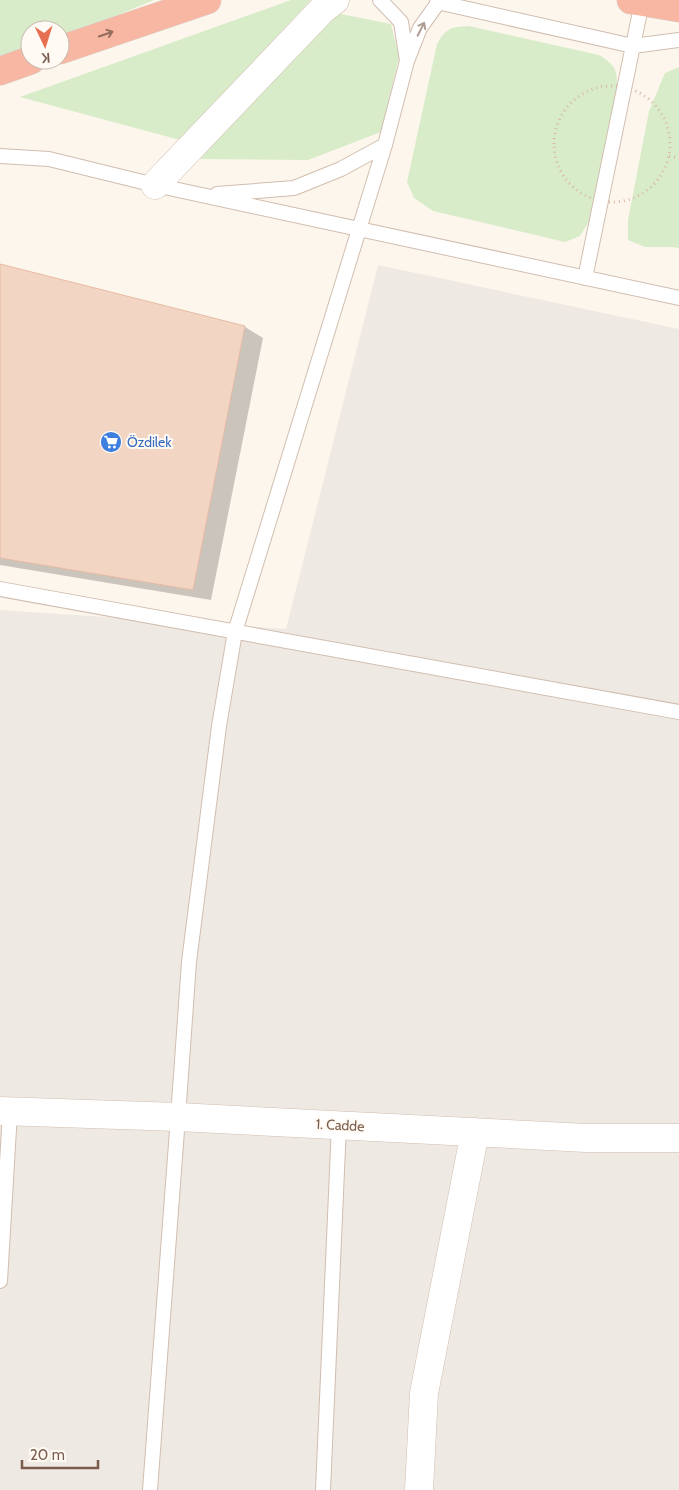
<svg xmlns="http://www.w3.org/2000/svg" width="679" height="1490" viewBox="0 0 679 1490" font-family="Cabin,sans-serif">
<style>
.industrial{fill:#efe9e4}
.green{fill:#d8ecc9}
.shadow{fill:#0003}
.building{fill:#f3d5c3;stroke:#e6bba3}
.lines{fill:none;stroke-linecap:round;stroke-linejoin:round}
.lane-casing{stroke:#d1beb0;stroke-width:16}
.street-casing{stroke:#d1beb0;stroke-width:29}
.highway-casing{stroke:#dad1cd;stroke-width:29}
.path{stroke:#d9b8a5;stroke-width:3;stroke-dasharray:1 4;stroke-linecap:butt}
.lane{stroke:#fff;stroke-width:14}
.street{stroke:#fff;stroke-width:28}
.highway{stroke:#f7b7a3;stroke-width:28}
.oneway{stroke:#af9d94}
.oneway2{stroke:#936e5e}
.labels{text-anchor:middle;stroke-width:4;stroke-linejoin:round;paint-order:stroke}
.shop-label{font-size:14px;fill:#366cbe;stroke:#fffaf3;text-anchor:start}
.street-label{font-size:14px;fill:#7a5c4d;stroke:#fffaf3}
</style>
<rect width="100%" height="100%" fill="#fdf6ec"/>
<!-- industrial -->
<path class="industrial" d="M 378,265 L 679,329 L 679,1490 L 0,1490 L 0,610 L 286,629 Z"/>
<!-- green -->
<path class="green" d="M 0,0 L 154,0 L 60,39 L 60,30 L 30,30 L 30,51 L 0,63 Z
M 291,0 L 311,0 L 180,140 L 20,97 Z
M 336,13 L 391,24 L 399,57 L 381,132 L 308,160 L 197,159 Z
M 469,26 L 599,55 C 619,67 617,73 617,95 L 590,220 L 580,236 L 565,242 L 433,211 L 414,198 L 407,182 L 437,44 C 446,28 451,27 469,26 Z
M 679,67 L 679,248 L 672,247 L 645,247 L 628,240 L 628,220 L 649,111 L 665,73 Z"/>
<!-- shadow -->
<path class="shadow" d="M 0,266 L 245,327 L 263,338 L 211,600 L 0,565 Z"/>
<!-- building -->
<path class="building" d="M 0,264 L 245,326 L 193,590 L 0,558 Z"/>
<g class="lines">
<!-- lane casing -->
<g class="lane-casing">
<path id="lane" d="M 380,0 L 401,22 L 407,61
M 437,2 L 633,46 L 679,40
M 0,156 L 49,159 L 155,185 L 679,298
M 217,194 L 294,188 L 341,169 L 385,145
M 585,278 L 642,2
M 0,589 L 679,712
M 0,1281 L 10,1112
M 150,1490 L 178,1117 L 189,962 L 219,726 L 235,632 L 385,145 L 407,61 L 420,28 L 440,0
M 323,1490 L 339,1125"/>
</g>
<!-- street casing -->
<g class="street-casing">
<path id="street" d="M 155,185 L 322,10 L 335,0
M 0,1111 L 178,1117 L 586,1138 L 679,1138
M 419,1490 L 424,1393 L 475,1132"/>
</g>
<!-- highway casing -->
<g class="highway-casing">
<path id="highway" d="M 631,0 L 679,8
M 60,50 L 207,0
M 0,71 L 31,60"/>
</g>
<!-- path -->
<path class="path" d="M554 144a58 58 0 1 1 116 0a58 58 0 1 1-116 0Z
M 669,156 L 679,158"/>
<!-- lane -->
<use href="#lane" class="lane"/>
<!-- street -->
<use href="#street" class="street"/>
<!-- highway -->
<use href="#highway" class="highway"/>
</g>
<!-- one-way arrows -->
<defs><path id="oneway-shaft" d="M-6 0H5M1.5-3L5.5 0L1.5 3" fill="none" stroke-width="1.6" stroke-linecap="round" stroke-linejoin="round" transform="scale(1.25)"/></defs>
<use class="oneway" href="#oneway-shaft" transform="translate(421 29) rotate(-63)"/>
<use class="oneway2" href="#oneway-shaft" transform="translate(106 34) rotate(-19)"/>
<!-- icons -->
<defs>
<g id="supermarket-disc" transform="scale(1.125)"><circle r="9.5" fill="#3f7fe0" stroke="#fffaf3"/><path d="M-6-5.5h2.5l.6 2H6L4.5 2H-2.5L-4.4-4H-6ZM-1.5 3.2a1.3 1.3 0 1 0 .1 0ZM3 3.2a1.3 1.3 0 1 0 .1 0Z" fill="#fff"/></g>
</defs>
<g fill-rule="evenodd">
<use href="#supermarket-disc" x="111" y="442"/>
</g>
<g class="labels">
<!-- shop labels -->
<g class="shop-label">
<text x="127" y="447">Özdilek</text>
</g>
<!-- street labels -->
<g class="street-label">
<text transform="translate(340 1125) rotate(3)" y="5">1. Cadde</text>
</g>
</g>
<!-- north arrow -->
<g transform="translate(45 45) rotate(176)"><circle r="24" fill="#fffaf3" stroke="#cabbb1"/>
<path d="M0-4L9 19L0 12L-9 19Z" fill="#e76f51"/>
<text y="-8" font-size="14" font-weight="bold" text-anchor="middle" fill="#7a5c4d">K</text>
</g>
<!-- scale -->
<path d="M22 1460v8h76v-8" fill="none" stroke="#7a5c4d" stroke-width="2.5"/>
<text x="30" y="1460" font-size="15" fill="#7a5c4d" stroke="#fffaf3" stroke-width="4" paint-order="stroke">20 m</text>
</svg>
